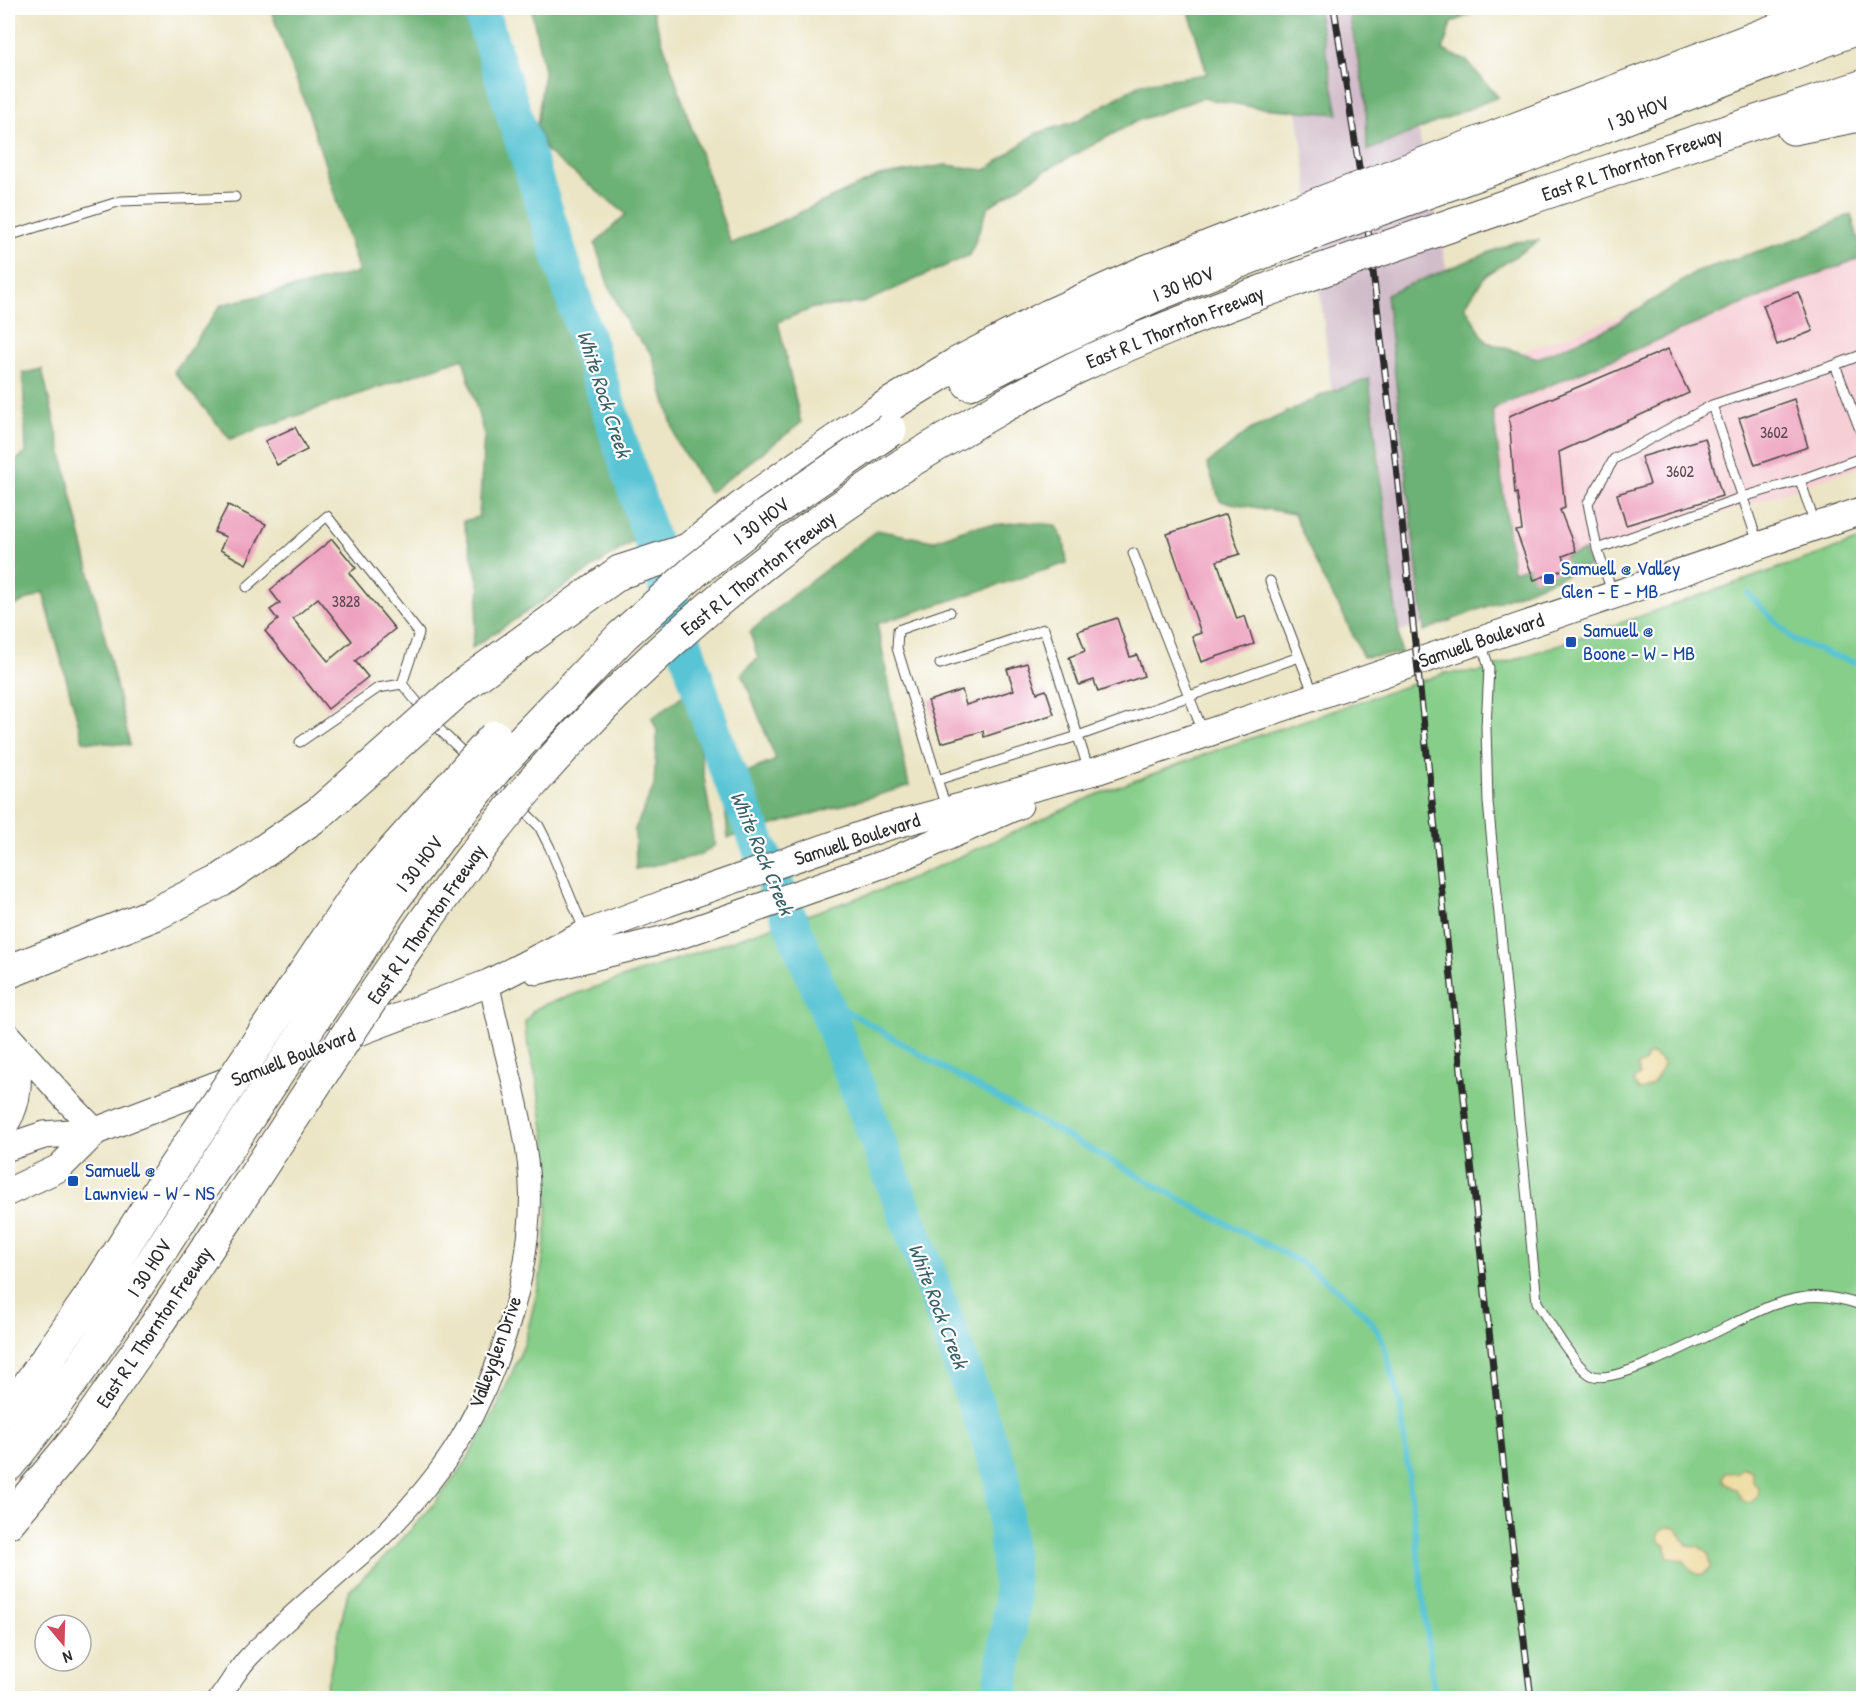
<svg xmlns="http://www.w3.org/2000/svg" width="1871" height="1706" viewBox="0 0 1871 1706" font-family="'Patrick Hand',sans-serif">
<style>
.built{fill:#f6cfd6}
.industrial{fill:#d1bdc9}
.green{fill:#86ce89;stroke:#587c5a;stroke-width:1.5}
.forest{fill:#6cb175;stroke:#4c6e50;stroke-width:1.5}
.sand{fill:#eeda9e;stroke:#8c8264;stroke-width:1.5}
.lines{fill:none;stroke-linecap:round;stroke-linejoin:round}
.stream{stroke:#59c4d4;stroke-width:6}
.river{stroke:#59c4d4;stroke-width:36}
.building{fill:#ed9ebc;fill-rule:evenodd}
.service-casing{stroke:#484742;stroke-width:11}
.minor-casing{stroke:#484742;stroke-width:22}
.tertiary-casing{stroke:#484742;stroke-width:26}
.secondary-casing{stroke:#484742;stroke-width:29}
.motorway-casing{stroke:#484742;stroke-width:35}
.service{stroke:#fff;stroke-width:9}
.minor{stroke:#fff;stroke-width:20}
.tertiary{stroke:#fff;stroke-width:24}
.secondary{stroke:#fff;stroke-width:27}
.motorway{stroke:#fff;stroke-width:33}
.rail-casing{stroke:#2b2b2b;stroke-width:7}
.rail{stroke:#fff;stroke-width:4.5;stroke-dasharray:14;stroke-linecap:butt}
.motorway-bridge-casing{stroke:#484742;stroke-width:35;stroke-linecap:butt}
.motorway-bridge{stroke:#fff;stroke-width:33}
.transit-dot{fill:#1a4fb4;stroke:#fff;stroke-width:2}
.labels{text-anchor:middle;stroke-width:4.5;stroke-linejoin:round;paint-order:stroke}
.number-label{font-size:16px;fill:#5c484f}
.street-label{font-size:20px;fill:#2b2b2b;stroke:#fff}
.transit-label{font-size:20px;fill:#164399;stroke:#fff;text-anchor:start}
.water-label{font-size:21px;font-style:italic;fill:#3b6166;stroke:#fff}
</style>
<rect width="100%" height="100%" fill="#fff"/>
<filter id="ink" filterUnits="userSpaceOnUse"><feTurbulence type="fractalNoise" baseFrequency=".0167" numOctaves="2"/><feDisplacementMap in="SourceGraphic" scale="12" xChannelSelector="R" yChannelSelector="G"/><feConvolveMatrix kernelMatrix="1 2 1 2 8 2 1 2 1" color-interpolation-filters="sRGB"/></filter>
<filter id="wash" filterUnits="userSpaceOnUse"><feTurbulence type="fractalNoise" baseFrequency=".008" numOctaves="4" result="noise"/><feDisplacementMap in="SourceGraphic" scale="24" xChannelSelector="R" yChannelSelector="G"/><feGaussianBlur stdDeviation="1.35" result="paint"/><feColorMatrix in="noise" values="0 0 0 0 0 0 0 0 0 0 0 0 0 0 0 0 0 1.4 0 .05"/><feComposite in="paint" operator="in"/></filter>
<g filter="url(#wash)">
<rect width="100%" height="100%" fill="#ebe5c5"/>
<!-- built -->
<path class="built" d="M 1863,228 L 1863,466 L 1483,593 L 1461,374 Z"/>
<!-- industrial -->
<path class="industrial" d="M 1282,8 L 1391,8 L 1420,138 L 1459,331 L 1462,611 L 1362,645 L 1304,157 Z"/>
<!-- green -->
<path class="green" d="M 1863,539 L 1863,1698 L 324,1698 L 348,1592 L 393,1549 L 429,1510 L 462,1468 L 497,1407 L 524,1345 L 539,1284 L 544,1252 L 547,1221 L 548,1155 L 537,1082 L 526,1036 L 525,1022 L 534,1010 L 543,1005 L 901,883 L 1096,795 L 1225,747 L 1445,673 L 1479,672 Z"/>
<!-- forest -->
<path class="forest" d="M 270,8 L 462,8 L 635,540 L 472,648 L 480,588 L 463,521 L 479,517 L 484,435 L 463,358 L 230,439 L 174,372 L 221,305 L 359,272 L 310,117 Z
M 531,8 L 651,8 L 731,244 L 879,176 L 946,165 L 986,170 L 1035,134 L 1077,121 L 1142,83 L 1207,74 L 1188,8 L 1317,8 L 1338,114 L 1259,108 L 1202,98 L 1137,121 L 1044,171 L 988,207 L 970,255 L 863,303 L 813,308 L 778,322 L 801,423 L 709,493 L 677,442 L 652,354 L 629,327 L 608,284 L 595,244 L 626,214 L 546,151 L 537,126 L 544,71 Z
M 1348,8 L 1484,8 L 1451,23 L 1443,50 L 1467,61 L 1498,97 L 1367,151 L 1366,101 Z
M 1851,214 L 1863,257 L 1789,285 L 1493,409 L 1513,571 L 1584,551 L 1589,566 L 1424,631 L 1386,294 L 1515,242 L 1540,240 L 1485,276 L 1465,306 L 1486,342 L 1538,358 L 1609,328 L 1698,271 L 1807,235 Z
M 42,369 L 130,745 L 83,741 L 43,592 L 8,609 L 8,466 L 26,453 L 23,373 Z
M 1369,379 L 1401,654 L 1363,657 L 1342,612 L 1323,579 L 1294,514 L 1220,501 L 1207,464 L 1250,430 L 1324,394 Z
M 1023,522 L 1055,525 L 1064,540 L 1067,563 L 877,624 L 909,786 L 728,838 L 723,782 L 776,760 L 742,673 L 758,658 L 750,632 L 793,595 L 877,530 L 933,541 L 971,527 Z
M 690,690 L 715,845 L 701,855 L 636,869 L 635,829 L 654,786 L 657,731 L 652,718 Z"/>
<!-- sand -->
<path class="sand" d="M 1652,1054 L 1660,1059 L 1663,1065 C 1658,1077 1654,1088 1639,1090 L 1633,1083 L 1634,1079 L 1639,1075 L 1637,1066 L 1644,1063 L 1647,1055 Z
M 1743,1467 L 1752,1471 L 1752,1482 L 1758,1487 C 1760,1494 1757,1500 1749,1503 L 1742,1501 L 1737,1490 L 1726,1484 L 1723,1479 L 1725,1473 L 1738,1472 Z
M 1669,1527 L 1676,1528 L 1687,1545 L 1698,1546 L 1709,1554 L 1711,1567 C 1697,1582 1694,1572 1684,1561 L 1667,1557 L 1666,1546 L 1659,1541 L 1658,1535 L 1660,1530 Z"/>
<g class="lines">
<!-- stream -->
<path class="stream" d="M 1748,594 L 1794,640 L 1831,655 L 1858,663 L 1864,667
M 822,996 L 952,1073 L 1202,1211 L 1302,1263 L 1352,1301 L 1370,1320 L 1382,1339 L 1400,1402 L 1435,1698"/>
<!-- river -->
<path class="river" d="M 480,8 L 719,750 L 822,996 L 920,1251 L 1002,1476 L 1012,1603 L 1000,1698"/>
</g>
<g id="blocks">
<!-- building -->
<path class="building" d="M 1798,292 L 1813,331 L 1777,345 L 1763,305 Z
M 1668,349 L 1689,393 L 1559,452 L 1565,508 L 1560,510 L 1576,551 L 1563,556 L 1568,568 L 1534,580 L 1516,531 L 1522,530 L 1517,493 L 1515,494 L 1509,416 Z
M 1794,399 L 1808,447 L 1755,465 L 1739,418 Z
M 295,427 L 307,450 L 277,465 L 265,441 Z
M 1705,438 L 1722,496 L 1626,525 L 1617,494 L 1650,484 L 1641,457 Z
M 228,505 L 266,524 L 246,564 L 220,550 L 226,537 L 214,532 Z
M 1226,514 L 1240,554 L 1217,561 L 1237,619 L 1245,616 L 1254,644 L 1201,662 L 1192,636 L 1201,633 L 1167,534 Z
M 332,539 L 356,568 L 349,573 L 395,629 L 355,661 L 368,677 L 328,709 L 265,631 L 278,620 L 270,610 L 280,603 L 270,590 ZM 318,598 L 352,641 L 328,661 L 293,619 Z
M 1117,618 L 1130,657 L 1137,655 L 1144,676 L 1098,692 L 1094,680 L 1079,685 L 1069,657 L 1085,651 L 1078,631 Z
M 1027,663 L 1037,693 L 1046,690 L 1054,714 L 984,737 L 983,731 L 941,743 L 928,701 L 962,690 L 966,705 L 1014,690 L 1007,669 Z"/>
</g>
</g>
<g filter="url(#ink)">
<use href="#blocks" fill-opacity="0" stroke="#484742" stroke-width="1.5"/>
<g class="lines">
<!-- service casing -->
<g class="service-casing">
<path id="service" d="M 8,236 L 121,201 L 235,197
M 1864,354 L 1835,365 L 1864,440
M 1800,480 L 1864,457
M 1758,543 L 1712,405 L 1835,365
M 1597,549 L 1743,497 L 1800,480 L 1815,524
M 1133,553 L 1203,732
M 1270,581 L 1314,695
M 247,587 L 327,516 L 419,633 L 402,684 L 443,733 L 469,758
M 1613,594 L 1597,549 L 1588,503 L 1614,459 L 1712,405
M 1481,642 L 1489,668 L 1486,727 L 1488,802 L 1537,1302 C 1547,1319 1575,1367 1591,1375 C 1617,1389 1742,1316 1773,1305 C 1782,1302 1792,1299 1800,1298 C 1821,1294 1844,1299 1864,1306
M 940,664 L 1044,629 L 1089,771
M 300,742 L 378,688 L 402,684
M 492,780 L 539,826 L 550,848 L 585,932
M 937,780 L 1078,736 L 1299,657
M 946,808 L 897,648 L 898,630 L 950,612"/>
</g>
<!-- minor casing -->
<g class="minor-casing">
<path id="minor" d="M 219,1698 C 229,1685 237,1670 248,1658 C 279,1625 314,1596 348,1566 C 361,1554 376,1543 388,1530 C 413,1504 441,1471 459,1441 C 500,1371 530,1278 530,1196 C 529,1125 502,1052 489,983"/>
</g>
<!-- tertiary casing -->
<g class="tertiary-casing">
<path id="tertiary" d="M 8,1035 L 68,1102 L 96,1131
M 8,1122 C 22,1099 19,1074 18,1047"/>
</g>
<!-- secondary casing -->
<g class="secondary-casing">
<path id="secondary" d="M 537,971 L 677,936 L 892,861 L 1019,805
M 279,1062 L 489,983 L 585,934 L 667,903 L 882,828 L 1099,770 L 1864,510
M 8,1147 L 44,1135 L 96,1131 L 240,1076
M 8,1192 L 59,1168 L 96,1131"/>
</g>
<!-- motorway casing -->
<g class="motorway-casing">
<path id="motorway" d="M 1793,128 L 1864,114
M 1511,131 L 1835,8
M 1521,158 L 1864,25
M 1532,197 L 1864,86
M 969,383 L 1057,339 L 1155,295 L 1285,243
M 903,465 C 960,431 1016,397 1075,368 C 1147,334 1222,307 1296,279
M 620,572 L 688,550 L 757,496 L 876,413 L 955,365 L 1049,316 L 1148,271 L 1279,219
M 8,972 L 155,914 L 220,881
M 8,1415 L 96,1289 L 164,1183
M 8,1465 C 76,1382 133,1292 192,1202
M 8,1522 L 76,1440 L 155,1327 L 226,1220"/>
</g>
<!-- service -->
<use href="#service" class="service"/>
<!-- minor -->
<use href="#minor" class="minor"/>
<!-- tertiary -->
<use href="#tertiary" class="tertiary"/>
<!-- secondary -->
<use href="#secondary" class="secondary"/>
<!-- motorway -->
<use href="#motorway" class="motorway"/>
<!-- rail casing -->
<g class="rail-casing">
<path id="rail" d="M 1334,8 L 1365,205 L 1394,448 L 1509,1516 L 1531,1698"/>
</g>
<!-- rail -->
<use href="#rail" class="rail"/>
<!-- motorway-bridge casing -->
<g class="motorway-bridge-casing">
<path id="motorway-bridge" d="M 1279,219 L 1511,131
M 1285,243 L 1521,158
M 1296,279 L 1532,197
M 220,881 L 318,814 L 466,683 L 620,572
M 164,1183 L 365,883 L 495,737
M 192,1202 L 392,901 L 443,832 L 499,765 L 622,636 L 696,570 L 768,514 L 890,430
M 226,1220 C 324,1072 417,918 533,782 C 610,693 706,605 801,535 C 835,511 869,488 903,465"/>
</g>
<!-- motorway-bridge -->
<use href="#motorway-bridge" class="motorway-bridge"/>
</g>
</g>
<!-- markers -->
<g class="transit-dot">
<rect x="1543" y="573" width="12" height="12" rx="3"/>
<rect x="1565" y="636" width="12" height="12" rx="3"/>
<rect x="67" y="1175" width="12" height="12" rx="3"/>
</g>
<g class="labels">
<!-- number labels -->
<g class="number-label">
<text x="1774" y="438">3602</text>
<text x="1680" y="477">3602</text>
<text x="346" y="607">3828</text>
</g>
<!-- street labels -->
<g class="street-label">
<text transform="translate(1638 113) rotate(-21)" y="7">I 30 HOV</text>
<text transform="translate(1632 164) rotate(-19)" y="7">East R L Thornton Freeway</text>
<text transform="translate(1183 284) rotate(-22)" y="7">I 30 HOV</text>
<text transform="translate(1175 327) rotate(-22)" y="7">East R L Thornton Freeway</text>
<text transform="translate(761 521) rotate(-37)" y="7">I 30 HOV</text>
<text transform="translate(758 573) rotate(-38)" y="7">East R L Thornton Freeway</text>
<text transform="translate(1481 640) rotate(-19)" y="7">Samuell Boulevard</text>
<text transform="translate(857 839) rotate(-18)" y="7">Samuell Boulevard</text>
<text transform="translate(419 864) rotate(-53)" y="7">I 30 HOV</text>
<text transform="translate(426 924) rotate(-55)" y="7">East R L Thornton Freeway</text>
<text transform="translate(293 1057) rotate(-21)" y="7">Samuell Boulevard</text>
<text transform="translate(149 1268) rotate(-57)" y="7">I 30 HOV</text>
<text transform="translate(154 1327) rotate(-56)" y="7">East R L Thornton Freeway</text>
<text transform="translate(495 1352) rotate(-70)" y="7">Valleyglen Drive</text>
</g>
<!-- transit labels -->
<g class="transit-label">
<text x="1561" y="575">Samuell @ Valley<tspan x="1561" dy="23">Glen - E - MB</tspan></text>
<text x="1583" y="637">Samuell @<tspan x="1583" dy="23">Boone - W - MB</tspan></text>
<text x="85" y="1177">Samuell @<tspan x="85" dy="23">Lawnview - W - NS</tspan></text>
</g>
<!-- water labels -->
<g class="water-label">
<text transform="translate(604 394) rotate(72)" y="7">White Rock Creek</text>
<text transform="translate(762 853) rotate(67)" y="7">White Rock Creek</text>
<text transform="translate(938 1306) rotate(69)" y="7">White Rock Creek</text>
</g>
</g>
<!-- margin -->
<rect width="1871" height="1706" fill="none" stroke="#fff" stroke-width="30"/>
<!-- north arrow -->
<g transform="translate(63 1643) rotate(161)"><circle r="28" fill="#ffffff" stroke="#aaaaaa" stroke-width="1.5"/>
<path d="M0-4.5L10 22L0 15L-10 22Z" fill="#d1495b"/>
<text y="-9" font-size="16" font-weight="bold" text-anchor="middle" fill="#2b2b2b">N</text>
</g>
</svg>
